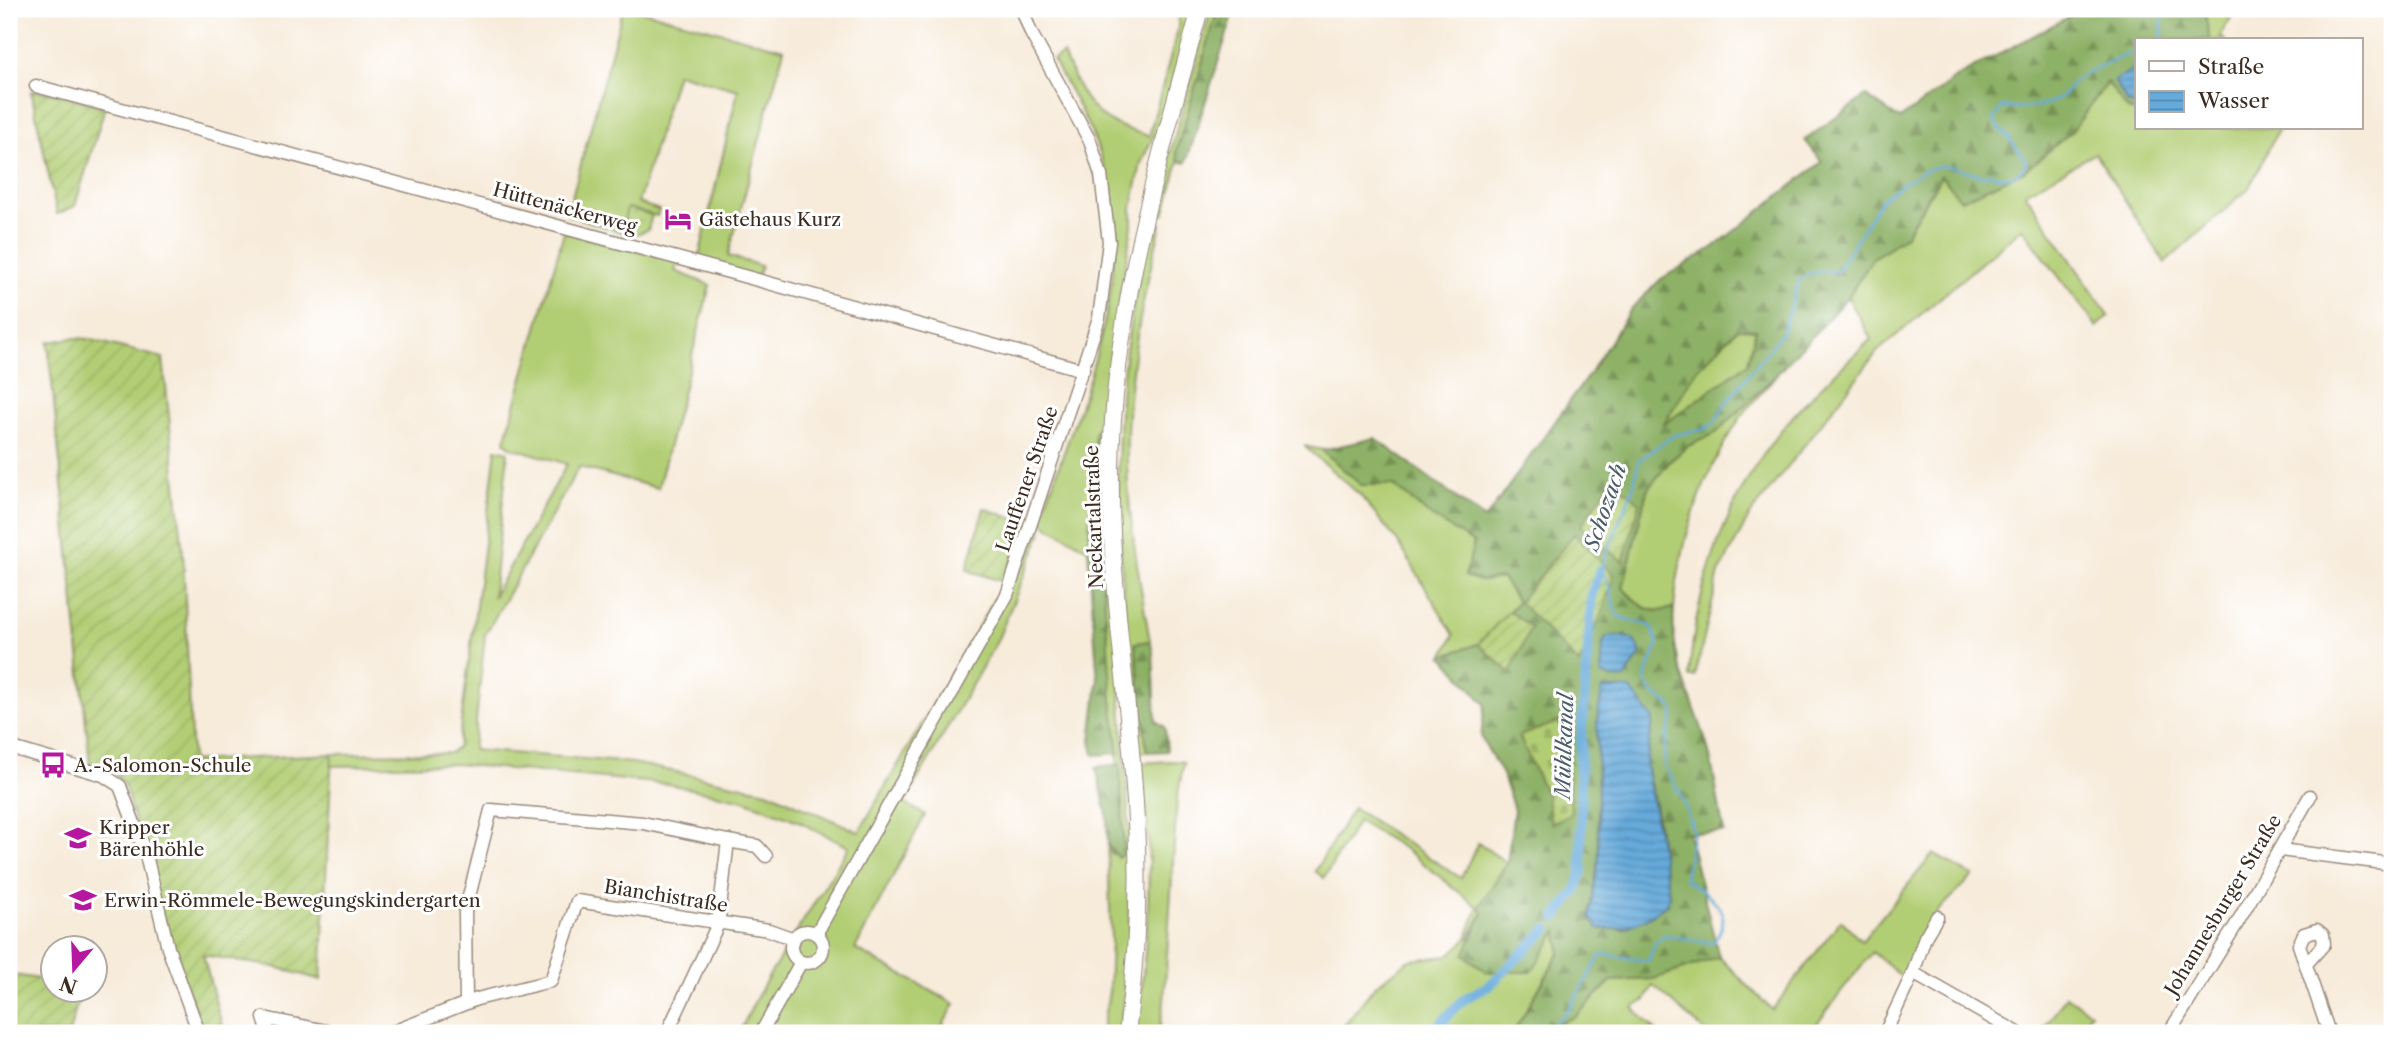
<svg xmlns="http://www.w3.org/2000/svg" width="2401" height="1042" font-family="'Libre Caslon Text',serif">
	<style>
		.grass { fill: #b2ce74; stroke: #767c49; stroke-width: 2 }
		.forest { fill: url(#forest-firs); stroke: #646e42; stroke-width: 2; fill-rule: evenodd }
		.cemetery { fill: url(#cemetery-stones); stroke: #767c49; stroke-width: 2 }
		.park { fill: url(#park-dots); stroke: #767c49; stroke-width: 2 }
		.garden { fill: url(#garden-furrows); stroke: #767c49; stroke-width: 2 }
		.water { fill: url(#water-rules); stroke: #506a7c; stroke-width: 2 }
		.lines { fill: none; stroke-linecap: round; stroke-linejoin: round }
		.stream { stroke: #66aadb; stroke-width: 2.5 }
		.canal { stroke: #66aadb; stroke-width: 10 }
		.minor-casing { stroke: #998a7c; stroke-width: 15 }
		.major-casing { stroke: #998a7c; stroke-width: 18 }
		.minor { stroke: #fff; stroke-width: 12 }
		.major { stroke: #fff; stroke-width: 16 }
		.labels { text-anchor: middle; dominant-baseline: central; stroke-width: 6; stroke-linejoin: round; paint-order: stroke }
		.street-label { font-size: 19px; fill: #3b2a1e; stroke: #fff }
		.poi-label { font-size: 19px; fill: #3b2a1e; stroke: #fff; text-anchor: start }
		.water-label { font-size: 21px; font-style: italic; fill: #4c5d6a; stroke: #fff }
	</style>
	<defs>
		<pattern id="forest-firs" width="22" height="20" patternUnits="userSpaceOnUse" patternTransform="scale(1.75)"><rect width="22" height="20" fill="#8db166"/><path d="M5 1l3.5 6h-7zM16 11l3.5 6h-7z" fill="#749053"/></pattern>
		<pattern id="cemetery-stones" width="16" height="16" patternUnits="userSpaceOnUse" patternTransform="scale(1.75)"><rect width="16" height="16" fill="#b2ce74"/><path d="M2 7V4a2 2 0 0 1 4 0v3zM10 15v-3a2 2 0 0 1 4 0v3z" fill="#9ab164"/></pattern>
		<pattern id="park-dots" width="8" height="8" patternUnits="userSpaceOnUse" patternTransform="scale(1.75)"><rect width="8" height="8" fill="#b2ce74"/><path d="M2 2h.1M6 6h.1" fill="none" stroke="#9ab164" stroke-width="1.8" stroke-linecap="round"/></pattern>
		<pattern id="garden-furrows" width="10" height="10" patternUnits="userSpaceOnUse" patternTransform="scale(1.75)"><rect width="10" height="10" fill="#b2ce74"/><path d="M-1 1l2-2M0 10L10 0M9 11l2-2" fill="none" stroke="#9ab164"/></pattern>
		<pattern id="water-rules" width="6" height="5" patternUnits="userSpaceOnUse" patternTransform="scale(1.75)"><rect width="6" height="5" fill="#66aadb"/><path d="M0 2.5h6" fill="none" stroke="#558bb1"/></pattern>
	</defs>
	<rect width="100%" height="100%" fill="#fff"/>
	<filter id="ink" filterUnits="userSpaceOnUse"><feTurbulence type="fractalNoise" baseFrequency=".0143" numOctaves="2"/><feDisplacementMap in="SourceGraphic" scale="14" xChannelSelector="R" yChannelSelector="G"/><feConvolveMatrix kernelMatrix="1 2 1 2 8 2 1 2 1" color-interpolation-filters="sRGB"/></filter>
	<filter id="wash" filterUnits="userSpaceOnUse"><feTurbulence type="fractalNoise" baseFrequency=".00686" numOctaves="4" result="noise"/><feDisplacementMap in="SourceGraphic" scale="28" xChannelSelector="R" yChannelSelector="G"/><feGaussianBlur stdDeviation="1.57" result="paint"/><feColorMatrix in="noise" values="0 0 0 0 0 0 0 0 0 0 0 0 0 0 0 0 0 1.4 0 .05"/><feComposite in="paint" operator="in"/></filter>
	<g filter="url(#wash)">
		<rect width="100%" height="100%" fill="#f7ebda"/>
		<g class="grass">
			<polygon points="623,9 635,9 784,49 728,256 761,266 757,277 698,261 738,90 677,73 638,203 659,210 657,216 628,208 621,232 567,215"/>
			<path d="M1179 9H1192L1163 116 1141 163 1132 207V226L1111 351 1105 452 1130 842 1129 943 1120 1033H1101L1109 992 1111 940 1108 846 1112 854H1124C1124 801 1117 751 1111 699 1105 638 1107 576 1092 517L1088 549 1046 525 1041 517C1076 413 1140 276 1104 166 1093 129 1071 93 1053 60L1063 54C1086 107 1093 120 1149 136L1178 29Z"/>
			<polygon points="1211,9 1218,9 1176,152 1179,161 1164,215 1153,213"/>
			<polygon points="2194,9 2236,9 2220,36 2225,40 2210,40 2205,15"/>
			<path d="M2108 82 2128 110 2137 112V128H2279L2249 188 2165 263 2095 153 2025 193 2109 316 2097 327 2022 228 1878 351 1750 515 1719 573 1695 677H1689C1696 581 1730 486 1795 414 1818 387 1846 364 1871 339L1848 297 1873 258 1905 236 1942 175 2072 131Z"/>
			<path d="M1150 220 1161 224C1144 293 1129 362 1127 434 1125 503 1138 573 1150 641L1135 643 1147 752H1138C1127 629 1111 507 1122 384 1127 329 1140 274 1150 220Z"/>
			<polygon points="564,232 678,261 675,271 710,285 658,488 579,467 485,635 473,750 633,763 767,791 859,832 1004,582 1025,523 1043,530 997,641 904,803 925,815 855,949 955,1004 938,1033 739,1033 761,989 849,847 798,821 744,800 667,784 455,764 331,766 332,754 450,753 458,747 496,449 508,452 493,597 567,464 510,447 505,441"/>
			<polygon points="1737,329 1756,329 1748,363 1662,426 1697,370"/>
			<path d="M1776 375C1764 391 1749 405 1738 421 1702 475 1679 544 1674 608 1649 616 1639 606 1623 588L1647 490 1670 461 1688 446 1716 433Z"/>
			<polygon points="1304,446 1322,450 1361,485 1393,485 1428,514 1474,543 1480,581 1502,578 1519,602 1478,644 1443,656 1454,635 1398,542 1360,495"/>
			<path d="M1170 761 1184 762 1177 799 1164 1002 1159 1033H1136C1148 945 1155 852 1141 763Z"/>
			<polygon points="1353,808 1461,878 1478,843 1507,863 1479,907 1483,913 1469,938 1558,930 1560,952 1513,1033 1338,1033 1375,986 1410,960 1448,956 1466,940 1478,907 1406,850 1358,821 1324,878 1315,871"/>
			<polygon points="1933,854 1973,876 1938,911 1903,978 1872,952 1810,1033 1707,1033 1653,985 1645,1000 1633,1008 1658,1033 1556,1033 1557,1023 1575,1017 1611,981 1653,979 1719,957 1772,1010 1841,920 1862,941"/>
			<polygon points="2066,996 2091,1013 2077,1033 2041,1033"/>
		</g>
		<g class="forest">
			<polygon points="1218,9 1235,9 1186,163 1179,161 1176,152"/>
			<path d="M2083 9H2194L2205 14 2210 40H2137V67L2126 75 2127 103 2137 106V112L2128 110 2107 82 2072 131 2025 171 1961 200 1941 175 1905 236 1873 258 1848 297 1776 375 1716 433 1688 446 1670 461 1647 490 1623 588C1639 606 1649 616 1674 608 1670 658 1688 687 1703 732 1714 763 1717 799 1724 832L1688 833 1719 957 1653 979 1611 981 1575 1017 1557 1023 1556 1033H1513L1560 953 1558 931 1531 972H1487L1464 955 1483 913 1479 907 1507 863 1514 810 1504 778 1481 737 1485 704 1443 656 1478 644 1510 672 1530 627 1509 611 1518 602 1502 578 1480 581 1465 576 1474 543 1428 514 1393 485H1361L1322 450 1375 438 1485 519 1590 373 1631 309 1661 279 1714 247 1822 162 1805 140 1866 96 1900 119 1960 75ZM1737 329 1756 330 1748 363 1663 425 1697 370ZM1653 719 1646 764 1656 809 1668 904 1624 929 1598 928 1590 917 1599 857 1597 723ZM1563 721 1570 814 1552 823 1547 796 1519 736Z"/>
			<polygon points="1099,427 1101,552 1112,700 1119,753 1094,755 1091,740 1098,681 1088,549 1095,431"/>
			<polygon points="1150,641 1153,652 1156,721 1165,727 1167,751 1147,752 1135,643"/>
			<polygon points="1120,764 1124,854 1118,857 1108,846 1107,814 1096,767"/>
		</g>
		<polygon class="cemetery" points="1564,720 1571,814 1551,823 1547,796 1519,736"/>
		<polygon class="park" points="627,208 652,215 648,230 633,235 621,232"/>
		<g class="garden">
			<polygon points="31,91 50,92 105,107 75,206 57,214"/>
			<polygon points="74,338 88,339 163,358 183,552 192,761 332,754 321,980 275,967 203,955 224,1033 205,1033 171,948 124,784 113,772 90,765 48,342"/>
			<polygon points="1612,479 1640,503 1623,562 1581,526"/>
			<polygon points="984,508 1025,523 1004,582 967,570"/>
			<polygon points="1574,534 1614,575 1601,616 1579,664 1519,602"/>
			<polygon points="1509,611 1531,627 1510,672 1478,644"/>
			<polygon points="9,974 52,981 52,990 81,990 69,1033 9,1033"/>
		</g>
		<g class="water">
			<polygon points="2137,67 2137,106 2128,103 2114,81"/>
			<polygon points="1619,636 1633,639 1641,653 1625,678 1614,679 1601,674 1603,643 1606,637"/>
			<path d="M1602 689H1631L1653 719 1646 764 1669 894 1668 903C1648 920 1625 933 1598 928L1590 917 1599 857 1597 723Z"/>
		</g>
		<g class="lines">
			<g class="stream">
				<polyline points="2162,40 2162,9"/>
				<path d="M1547 1033 1569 1008 1602 954 1648 961 1657 940 1665 935 1713 943C1738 911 1710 897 1685 879L1693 831 1683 799 1664 765 1666 739 1674 714 1671 706 1651 692 1645 678 1658 644 1651 626 1619 617C1607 597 1615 587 1600 570L1633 488 1639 460 1674 435 1705 429 1716 421 1723 407 1782 333 1800 278 1816 272 1837 271 1881 200C1892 190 1926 167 1940 166 1954 165 1969 172 1983 176L1989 173C2006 180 2017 179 2026 163 2018 144 2004 136 1993 119L2002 107C2022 108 2045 109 2062 96 2069 90 2073 80 2081 76 2100 66 2118 60 2137 49"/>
			</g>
			<g class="canal">
				<polyline points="1556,917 1576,891 1582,871 1580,757 1592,593 1600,570"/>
				<polyline points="1431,1033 1464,999 1490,985 1547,929"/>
			</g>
		</g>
	</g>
	<g filter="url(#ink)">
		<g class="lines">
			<g class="minor-casing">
				<g id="minor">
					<polyline points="36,86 736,274 1083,370"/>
					<polyline points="9,747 103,775 120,786 146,855 168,948 199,1033"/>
					<polyline points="728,841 757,846 766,856"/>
					<polyline points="2280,850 2392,864"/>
					<circle cx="807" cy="947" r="16"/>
					<polyline points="816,934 1007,595 1099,318 1109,242 1101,175 1090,141 1031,33 1022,9"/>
					<polyline points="2307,963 2324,944 2323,935 2317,930 2304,934 2299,945 2329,1033"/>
					<polyline points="1913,973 2018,1033"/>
					<polyline points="466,1003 465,912 491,810 643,823 728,841 718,924 667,1033"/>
					<polyline points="269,1033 264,1018 336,1033"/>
					<polyline points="390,1033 477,999 551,981 577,901 769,930 794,939"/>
					<polyline points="761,1033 801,962"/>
					<polyline points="1885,1033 1913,973 1925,937 1937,917"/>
					<polyline points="2169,1033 2236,925 2310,796"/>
				</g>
			</g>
			<g class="major-casing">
				<path id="major" d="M1127 1033C1136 963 1140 893 1136 822 1131 705 1109 587 1111 469 1113 310 1159 161 1200 9"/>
			</g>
			<use href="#minor" class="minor"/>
			<use href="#major" class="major"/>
		</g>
	</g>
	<defs>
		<g id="hotel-bare" transform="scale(2.1)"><path d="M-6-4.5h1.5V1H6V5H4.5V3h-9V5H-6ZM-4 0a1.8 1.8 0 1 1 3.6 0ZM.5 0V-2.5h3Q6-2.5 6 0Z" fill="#b5179e" stroke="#fff" stroke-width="2.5" paint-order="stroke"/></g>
		<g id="bus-bare" transform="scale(2.1)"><path d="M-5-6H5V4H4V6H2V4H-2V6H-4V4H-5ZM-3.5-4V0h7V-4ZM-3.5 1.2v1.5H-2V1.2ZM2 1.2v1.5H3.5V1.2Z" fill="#b5179e" stroke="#fff" stroke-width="2.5" paint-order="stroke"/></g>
		<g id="school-bare" transform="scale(2.1)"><path d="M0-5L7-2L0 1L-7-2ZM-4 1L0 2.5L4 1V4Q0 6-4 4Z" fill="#b5179e" stroke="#fff" stroke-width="2.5" paint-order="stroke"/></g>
	</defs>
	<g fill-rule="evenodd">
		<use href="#hotel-bare" x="678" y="219"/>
		<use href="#bus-bare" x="53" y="765"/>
		<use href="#school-bare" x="78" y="838"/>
		<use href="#school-bare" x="83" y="900"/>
	</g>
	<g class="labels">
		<g class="street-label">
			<text transform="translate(565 208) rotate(15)">Hüttenäckerweg</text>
			<text transform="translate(1027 479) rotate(-71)">Lauffener Straße</text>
			<text transform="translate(1094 517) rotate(-92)">Neckartalstraße</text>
			<text transform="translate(666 896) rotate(9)">Bianchistraße</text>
			<text transform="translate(2223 905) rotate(-59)">Johannesburger Straße</text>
		</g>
		<g class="poi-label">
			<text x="699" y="219">Gästehaus Kurz</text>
			<text x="74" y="765">A.-Salomon-Schule</text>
			<text x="99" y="827">Kripper<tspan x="99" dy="22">Bärenhöhle</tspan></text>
			<text x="104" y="900">Erwin-Römmele-Bewegungskindergarten</text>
		</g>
		<g class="water-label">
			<text transform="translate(1605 507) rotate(-71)">Schozach</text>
			<text transform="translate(1564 746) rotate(-88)">Mühlkanal</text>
		</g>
	</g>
	<rect width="2401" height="1042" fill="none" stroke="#fff" stroke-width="35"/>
	<rect x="2135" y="38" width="228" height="91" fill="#ffffff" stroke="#b1aaa5" stroke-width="2"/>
	<rect x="2149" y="61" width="35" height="10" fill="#ffffff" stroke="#b1aaa5" stroke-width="2"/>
	<text x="2198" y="74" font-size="21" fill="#3b2a1e">Straße</text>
	<rect x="2149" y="91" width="35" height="21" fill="url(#water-rules)" stroke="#b1aaa5" stroke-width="2"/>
	<text x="2198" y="108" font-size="21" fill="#3b2a1e">Wasser</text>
	<g transform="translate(74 969) rotate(199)"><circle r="33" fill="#ffffff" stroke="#b1aaa5" stroke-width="2"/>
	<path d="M0-5L12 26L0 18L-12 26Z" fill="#b5179e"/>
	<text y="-10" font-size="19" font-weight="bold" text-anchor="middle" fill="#3b2a1e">N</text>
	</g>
</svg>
